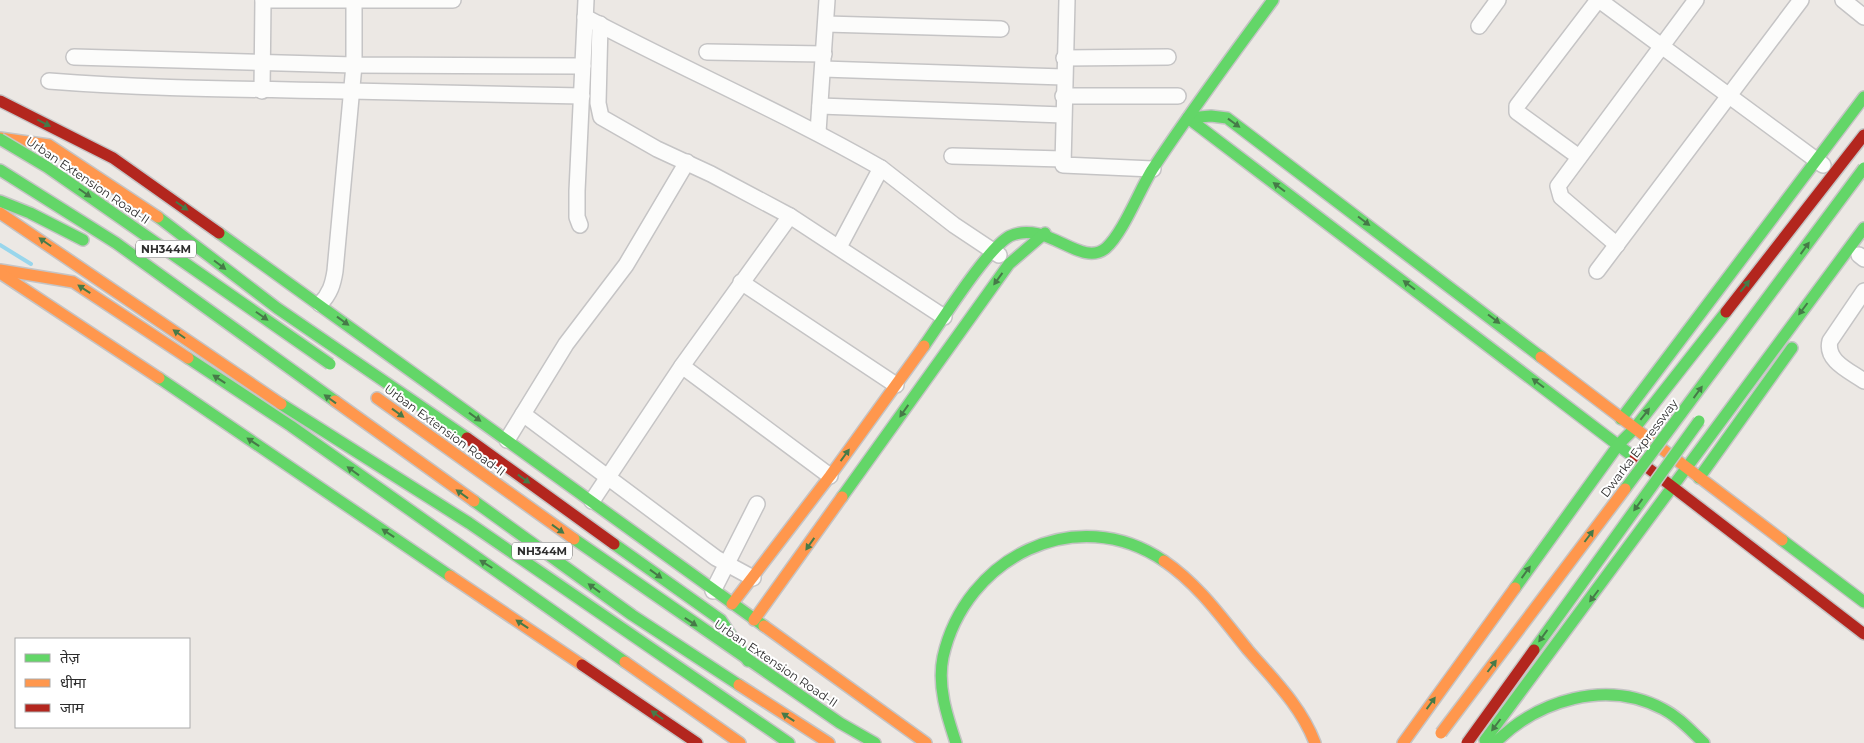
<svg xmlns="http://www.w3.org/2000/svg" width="1864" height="743" font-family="Montserrat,'Noto Sans Devanagari',sans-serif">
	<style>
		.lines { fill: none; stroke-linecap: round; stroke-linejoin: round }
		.stream { stroke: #99d6ec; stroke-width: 4 }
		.street-casing { stroke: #c5c4c5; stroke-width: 18 }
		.fast-casing { stroke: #c5c4c5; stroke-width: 14 }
		.slow-casing { stroke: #c5c4c5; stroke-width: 14 }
		.jam-casing { stroke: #c5c4c5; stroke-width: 14 }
		.street { stroke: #fcfcfb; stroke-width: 15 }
		.fast { stroke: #63d668; stroke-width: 11 }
		.slow { stroke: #ff974d; stroke-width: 11 }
		.jam { stroke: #b3261e; stroke-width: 11 }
		.fast-bridge-casing { stroke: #c6c5c4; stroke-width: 14; stroke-linecap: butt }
		.slow-bridge-casing { stroke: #c6c5c4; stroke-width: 14; stroke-linecap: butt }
		.jam-bridge-casing { stroke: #c6c5c4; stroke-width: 14; stroke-linecap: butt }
		.fast-bridge { stroke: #63d668; stroke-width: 11 }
		.slow-bridge { stroke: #ff974d; stroke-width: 11 }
		.jam-bridge { stroke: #b3261e; stroke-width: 11 }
		.oneway { fill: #467a48 }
		.labels { text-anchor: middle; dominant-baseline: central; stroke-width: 4; stroke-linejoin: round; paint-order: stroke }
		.shield { fill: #fff; stroke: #6d6d6d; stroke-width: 1 }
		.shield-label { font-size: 11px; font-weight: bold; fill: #2e2e2e }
		.street-label { font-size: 12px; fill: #2e2e2e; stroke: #fff }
	</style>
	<rect width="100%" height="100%" fill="#ece8e4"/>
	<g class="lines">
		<polyline class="stream" points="0,245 31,264"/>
		<g class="street-casing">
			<g id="street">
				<polyline points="263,0 453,0"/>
				<polyline points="1067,0 1063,165 1153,169"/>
				<polyline points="1599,0 1823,165"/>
				<polyline points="1843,0 1864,17"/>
				<path d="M585 17C683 69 785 113 881 168L839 247"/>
				<polyline points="600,24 598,103 601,117 657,149 711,174 790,216"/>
				<polyline points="826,24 1001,29"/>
				<polyline points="1479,26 1498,0"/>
				<polyline points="707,52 824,54"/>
				<polyline points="74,57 354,65 583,66"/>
				<polyline points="1064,58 1168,57"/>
				<polyline points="823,69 1064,77"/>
				<path d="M49 81C150 89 250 89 351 91 428 92 505 94 582 96"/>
				<polyline points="262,91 263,0"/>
				<polyline points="1063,96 1178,96"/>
				<polyline points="820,106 1063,115"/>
				<polyline points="818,132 827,0"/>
				<polyline points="952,156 1063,159"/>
				<polyline points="1579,157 1517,112 1517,106 1598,0"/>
				<polyline points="881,168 954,225 999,255"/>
				<polyline points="580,225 577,217 577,191 586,0"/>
				<polyline points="1617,245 1561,197 1558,186 1696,0"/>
				<polyline points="1859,255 1864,259"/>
				<polyline points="1597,271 1801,0"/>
				<polyline points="741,282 896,385"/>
				<path d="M1864 291 1830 341C1825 361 1850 371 1864 381"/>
				<path d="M320 304C330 294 333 284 335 271L354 65V0"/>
				<polyline points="682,366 830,476"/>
				<polyline points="523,414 716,558 753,578"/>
				<polyline points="507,440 566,344 626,265 687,162"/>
				<polyline points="592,501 682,366 790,216 944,317"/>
				<polyline points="713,591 757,504"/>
			</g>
		</g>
		<g class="fast-casing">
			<g id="fast">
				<polyline points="1188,118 1635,458"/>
				<polyline points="1188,118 1211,116 1227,118 1541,357"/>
				<polyline points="0,170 116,243 335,401"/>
				<polyline points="0,201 30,213 83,240"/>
				<polyline points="158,217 277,308 467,438"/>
				<polyline points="219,233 764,626"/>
				<path d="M924 346C941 322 988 247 1010 236 1047 219 1081 269 1106 248 1123 233 1139 191 1152 170 1190 112 1232 56 1273 0"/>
				<polyline points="188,358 291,426 625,662"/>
				<polyline points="159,378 450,576"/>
				<polyline points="281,404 469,523 789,743"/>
				<polyline points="1621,419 1864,97"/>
				<polyline points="1699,478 1792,348"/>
				<polyline points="842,497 1009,264 1045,233"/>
				<polyline points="474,501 632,615 739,685"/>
				<polyline points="574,539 840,723 875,743"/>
				<polyline points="1782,540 1864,602"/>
				<polyline points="614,544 721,620 748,661"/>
				<polyline points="1515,588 1619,444 1634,429 1726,312"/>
				<polyline points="1485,740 1864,228"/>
				<path d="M956 743C947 716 937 686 943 657 965 558 1076 501 1164 561"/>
				<path d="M1495 743C1538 700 1606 679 1663 709 1679 717 1691 731 1704 743"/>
			</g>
		</g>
		<g class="slow-casing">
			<g id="slow">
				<polyline points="0,138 49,145 158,217"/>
				<polyline points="0,213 281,404"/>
				<polyline points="0,270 73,282 188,358"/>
				<polyline points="0,273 159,378"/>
				<polyline points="1541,357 1782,540"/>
				<polyline points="377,398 574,539"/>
				<polyline points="335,401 474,501"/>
				<path d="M1164 561C1198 584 1222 618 1248 650 1273 679 1301 706 1315 743"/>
				<polyline points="450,576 582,665"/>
				<polyline points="732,604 830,476 924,346"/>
				<polyline points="754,620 842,497"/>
				<polyline points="764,626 926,743"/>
				<polyline points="625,662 740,743"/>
				<polyline points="739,685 829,743"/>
				<polyline points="1403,743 1515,588"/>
			</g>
		</g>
		<g class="jam-casing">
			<g id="jam">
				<polyline points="0,101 113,158 219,233"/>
				<polyline points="1726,312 1864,135"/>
				<polyline points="467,438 614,544"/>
				<polyline points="1635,458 1864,634"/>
				<polyline points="582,665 697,743"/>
			</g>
		</g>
		<use href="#street" class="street"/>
		<use href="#fast" class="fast"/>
		<use href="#slow" class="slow"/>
		<use href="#jam" class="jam"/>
		<g class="fast-bridge-casing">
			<g id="fast-bridge">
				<polyline points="0,139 47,167 330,364"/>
				<polyline points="1625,489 1864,168"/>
				<polyline points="1534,650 1699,421"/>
			</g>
		</g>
		<g class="slow-bridge-casing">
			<polyline id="slow-bridge" points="1441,733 1625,489"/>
		</g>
		<g class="jam-bridge-casing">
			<polyline id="jam-bridge" points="1467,743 1534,650"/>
		</g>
		<use href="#fast-bridge" class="fast-bridge"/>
		<use href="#slow-bridge" class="slow-bridge"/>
		<use href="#jam-bridge" class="jam-bridge"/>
	</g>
	<defs><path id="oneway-solid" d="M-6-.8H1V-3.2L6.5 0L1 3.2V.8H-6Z" transform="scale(1.25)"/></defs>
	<g class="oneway">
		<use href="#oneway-solid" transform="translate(44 123) rotate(27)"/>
		<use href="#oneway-solid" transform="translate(1234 123) rotate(36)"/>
		<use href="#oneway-solid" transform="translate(1279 187) rotate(-143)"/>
		<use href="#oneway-solid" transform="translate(85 193) rotate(35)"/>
		<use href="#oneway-solid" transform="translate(182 206) rotate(35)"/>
		<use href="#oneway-solid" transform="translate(1364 221) rotate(37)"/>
		<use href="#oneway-solid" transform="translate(45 242) rotate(-145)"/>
		<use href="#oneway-solid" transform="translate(1805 248) rotate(-54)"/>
		<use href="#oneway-solid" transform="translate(220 265) rotate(37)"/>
		<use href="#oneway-solid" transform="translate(998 279) rotate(126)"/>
		<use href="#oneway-solid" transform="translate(1409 285) rotate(-143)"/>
		<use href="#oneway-solid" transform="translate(1745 286) rotate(-52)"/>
		<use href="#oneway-solid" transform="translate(84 289) rotate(-147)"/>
		<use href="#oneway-solid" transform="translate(1803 309) rotate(127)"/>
		<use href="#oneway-solid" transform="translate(262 316) rotate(35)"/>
		<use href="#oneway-solid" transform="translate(1494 319) rotate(37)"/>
		<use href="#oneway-solid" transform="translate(343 321) rotate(36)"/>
		<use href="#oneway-solid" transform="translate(179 334) rotate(-145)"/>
		<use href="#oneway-solid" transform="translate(219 379) rotate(-147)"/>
		<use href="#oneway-solid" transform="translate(1538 383) rotate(-143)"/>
		<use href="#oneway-solid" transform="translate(1698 392) rotate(-54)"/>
		<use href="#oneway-solid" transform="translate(330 399) rotate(-144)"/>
		<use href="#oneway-solid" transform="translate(904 411) rotate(125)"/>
		<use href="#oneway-solid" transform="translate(398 413) rotate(36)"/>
		<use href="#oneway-solid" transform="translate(1645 414) rotate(-52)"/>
		<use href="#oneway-solid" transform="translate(475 417) rotate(36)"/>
		<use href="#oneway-solid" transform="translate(253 442) rotate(-146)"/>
		<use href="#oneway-solid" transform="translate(845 455) rotate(-54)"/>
		<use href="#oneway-solid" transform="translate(353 471) rotate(-144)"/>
		<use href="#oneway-solid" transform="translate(524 479) rotate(36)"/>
		<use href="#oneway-solid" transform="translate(462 494) rotate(-144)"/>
		<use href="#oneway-solid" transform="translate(1638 505) rotate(126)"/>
		<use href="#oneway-solid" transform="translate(558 529) rotate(36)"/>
		<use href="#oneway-solid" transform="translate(388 533) rotate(-146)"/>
		<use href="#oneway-solid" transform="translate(1589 536) rotate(-53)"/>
		<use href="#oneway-solid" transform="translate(810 544) rotate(125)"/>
		<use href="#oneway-solid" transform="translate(486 564) rotate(-148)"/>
		<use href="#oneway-solid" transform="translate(1526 572) rotate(-54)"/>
		<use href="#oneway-solid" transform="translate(656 574) rotate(36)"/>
		<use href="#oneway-solid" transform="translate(594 588) rotate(-144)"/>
		<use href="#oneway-solid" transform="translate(1594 596) rotate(127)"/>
		<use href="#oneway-solid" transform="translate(691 622) rotate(34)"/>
		<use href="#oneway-solid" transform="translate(522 624) rotate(-146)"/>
		<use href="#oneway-solid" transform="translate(1543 636) rotate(126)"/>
		<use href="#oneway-solid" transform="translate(1492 666) rotate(-53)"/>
		<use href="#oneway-solid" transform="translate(1431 703) rotate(-54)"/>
		<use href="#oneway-solid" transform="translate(657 715) rotate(-145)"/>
		<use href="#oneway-solid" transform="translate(788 717) rotate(-147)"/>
		<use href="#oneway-solid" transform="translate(1496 725) rotate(127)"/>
	</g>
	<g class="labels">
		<g class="shield">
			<rect x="136" y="240.5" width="60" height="17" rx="4"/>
			<rect x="512" y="542.5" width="60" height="17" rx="4"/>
		</g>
		<g class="shield-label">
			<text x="166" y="249">NH344M</text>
			<text x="542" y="551">NH344M</text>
		</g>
		<g class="street-label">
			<text transform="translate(88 180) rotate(34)">Urban Extension Road-II</text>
			<text transform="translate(445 430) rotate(36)">Urban Extension Road-II</text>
			<text transform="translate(1639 448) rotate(-53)">Dwarka Expressway</text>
			<text transform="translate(776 663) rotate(34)">Urban Extension Road-II</text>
		</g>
	</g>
	<rect x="15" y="638" width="175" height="90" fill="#ffffff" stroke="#ababab"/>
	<rect x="25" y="654" width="25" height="8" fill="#63d668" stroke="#ababab"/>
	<text x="60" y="663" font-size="15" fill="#2e2e2e">तेज़</text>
	<rect x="25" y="679" width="25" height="8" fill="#ff974d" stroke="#ababab"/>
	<text x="60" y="688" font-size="15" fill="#2e2e2e">धीमा</text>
	<rect x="25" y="704" width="25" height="8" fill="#b3261e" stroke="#ababab"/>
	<text x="60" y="713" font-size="15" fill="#2e2e2e">जाम</text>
</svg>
